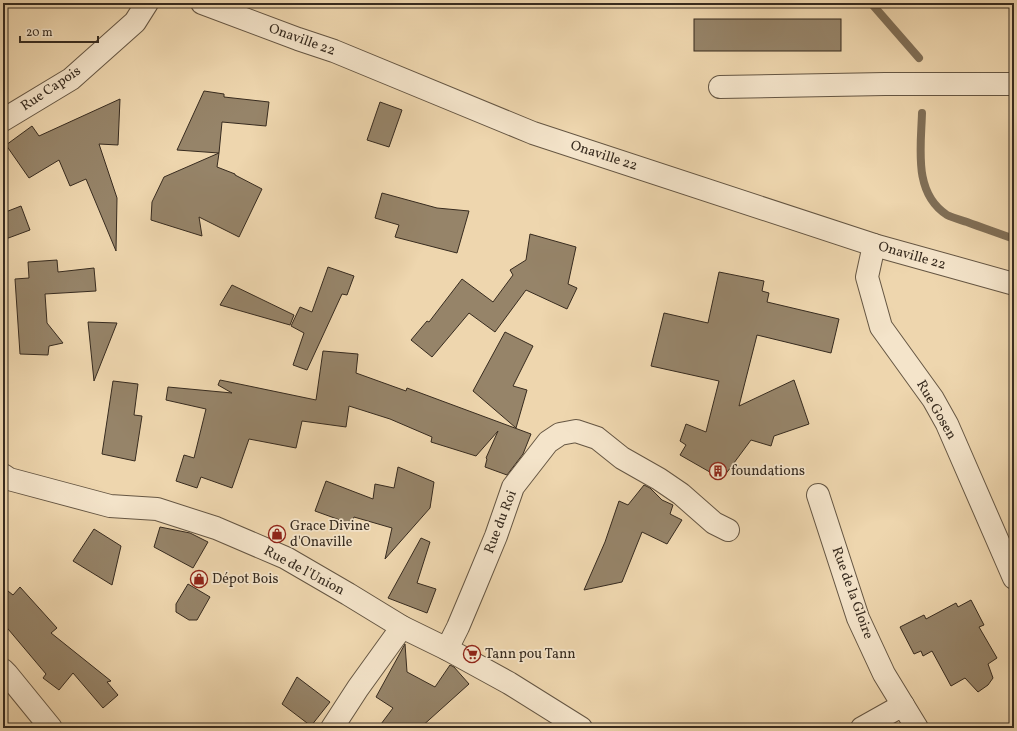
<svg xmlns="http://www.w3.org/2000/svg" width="1017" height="731" font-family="Vollkorn,serif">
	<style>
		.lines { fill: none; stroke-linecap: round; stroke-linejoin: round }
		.stream { stroke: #806f57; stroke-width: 8 }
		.building { fill: #968469; stroke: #372b1f }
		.minor-casing { stroke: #655643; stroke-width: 24 }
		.minor { stroke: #f4e4ca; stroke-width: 22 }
		.labels { text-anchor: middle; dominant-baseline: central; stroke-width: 3.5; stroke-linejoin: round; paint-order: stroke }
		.street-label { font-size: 14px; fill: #372b1f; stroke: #f4e4ca }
		.poi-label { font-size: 14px; fill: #372b1f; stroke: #f4e4ca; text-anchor: start }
	</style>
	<rect width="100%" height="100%" fill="#eed6ae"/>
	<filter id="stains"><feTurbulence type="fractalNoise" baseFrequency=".005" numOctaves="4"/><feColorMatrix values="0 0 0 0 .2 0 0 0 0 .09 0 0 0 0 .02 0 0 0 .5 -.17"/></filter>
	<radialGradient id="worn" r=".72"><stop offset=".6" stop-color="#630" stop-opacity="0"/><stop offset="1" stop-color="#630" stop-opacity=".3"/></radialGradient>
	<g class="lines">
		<g class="stream">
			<polyline points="871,3 919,58"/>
			<path d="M922 113C921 148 913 193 947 215 953 218 961 220 967 222 983 228 998 233 1014 239"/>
		</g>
	</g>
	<g class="building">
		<rect x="694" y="19" width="147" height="32"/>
		<polygon points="204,91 224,94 224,97 269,102 266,126 222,122 219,153 177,150"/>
		<polygon points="120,99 118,145 99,144 117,198 116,251 86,179 70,186 59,160 29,178 6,145 32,126 39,136"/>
		<polygon points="380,102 402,110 389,147 367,140"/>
		<polygon points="219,153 217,167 235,174 235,175 262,189 239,237 199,217 202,236 151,220 152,202 164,177"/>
		<polygon points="382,193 437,208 469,211 457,253 395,237 399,225 375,218"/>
		<polygon points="21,206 30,230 3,240 3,213"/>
		<polygon points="530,234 576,247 568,284 577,288 567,309 526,290 495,332 469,313 432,357 411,340 427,321 429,322 462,279 493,302 513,275 510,270 526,260"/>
		<polygon points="57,260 58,272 94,268 96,291 45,294 47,323 63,343 49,346 48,355 20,354 15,279 29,278 28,262"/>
		<polygon points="328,267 354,276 347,295 342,294 307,370 293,365 304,333 291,326 300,307 312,312"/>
		<polygon points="719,272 764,281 762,291 769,293 767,302 839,319 831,353 757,335 739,406 794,380 809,424 774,436 771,446 751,440 722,479 680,455 686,445 680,441 686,424 706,432 719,381 651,366 664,313 708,323"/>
		<polygon points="232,285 294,315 290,325 220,305"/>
		<polygon points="88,322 117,323 94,381"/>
		<polygon points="505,332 533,346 513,386 527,390 516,428 473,391"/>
		<polygon points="323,351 358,354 356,373 406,391 407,388 531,434 523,454 507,475 485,467 487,459 486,458 498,431 476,456 431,442 432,437 390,419 349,406 346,427 302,421 296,448 249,439 232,488 201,477 197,488 176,481 184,455 194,458 206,409 166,400 168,387 232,393 218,385 220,380 316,400"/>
		<polygon points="113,381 138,384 134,415 142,416 135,461 102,454"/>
		<polygon points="398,467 434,482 430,508 385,559 392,528 354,517 351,524 315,511 326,481 373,499 375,484 394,488"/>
		<polygon points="644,485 650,488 662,500 673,505 670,514 682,520 667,544 642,532 622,582 584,590 605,542 619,501 628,505"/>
		<polygon points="160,527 190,533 208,542 193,568 154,547"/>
		<polygon points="94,529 121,546 112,585 73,561"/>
		<polygon points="421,538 430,542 417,583 436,589 427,613 388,598"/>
		<polygon points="188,584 210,597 197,620 189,620 176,612 176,604"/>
		<polygon points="3,587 13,595 20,587 57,628 51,633 111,681 107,682 118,695 103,708 73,673 59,690 43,678 46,674 3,623"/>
		<polygon points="971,600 984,625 979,627 997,658 988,664 993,678 988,685 978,692 965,678 951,686 932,651 923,656 921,651 914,654 900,627 924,615 926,619 956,603 958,607"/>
		<polygon points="405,644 407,672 435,687 450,665 454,667 469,684 420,728 378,728 393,708 376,697"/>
		<polygon points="297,677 330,702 311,726 282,704"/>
	</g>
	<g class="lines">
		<g class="minor-casing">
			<g id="minor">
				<polyline points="202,3 298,39 334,51 533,133 874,245 1014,284"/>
				<polyline points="720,87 885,84 1014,84"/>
				<polyline points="3,120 71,79 135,22 147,3"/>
				<polyline points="874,245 867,277 881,327 933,399 947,424 1014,578"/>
				<polyline points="3,475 9,479 110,506 157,509 216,528 286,558 348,594 402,627 447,649 509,683 581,728"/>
				<polyline points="818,495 858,618 884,674 917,728"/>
				<polyline points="447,649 458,627 474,589 496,536 513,487 548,442 560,434 576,431 597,438 622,458 659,479 681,494 714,523 728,530"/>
				<polyline points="3,670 7,674 51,728"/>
				<polyline points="332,728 358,688 402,627"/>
				<polyline points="862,728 903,705"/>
			</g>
		</g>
		<use href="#minor" class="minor"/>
	</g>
	<defs>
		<g id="building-ring" transform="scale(0.9)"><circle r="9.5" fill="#f4e4ca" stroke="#8f2418" stroke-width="1.5"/><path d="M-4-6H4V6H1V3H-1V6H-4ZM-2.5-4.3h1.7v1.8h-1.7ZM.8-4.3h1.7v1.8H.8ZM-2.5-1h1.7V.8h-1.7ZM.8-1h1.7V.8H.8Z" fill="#8f2418"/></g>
		<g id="shop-ring" transform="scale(0.9)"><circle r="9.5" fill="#f4e4ca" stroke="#8f2418" stroke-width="1.5"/><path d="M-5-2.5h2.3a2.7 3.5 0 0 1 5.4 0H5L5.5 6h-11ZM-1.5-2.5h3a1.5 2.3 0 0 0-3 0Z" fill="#8f2418"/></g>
		<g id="supermarket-ring" transform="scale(0.9)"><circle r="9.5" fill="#f4e4ca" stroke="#8f2418" stroke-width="1.5"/><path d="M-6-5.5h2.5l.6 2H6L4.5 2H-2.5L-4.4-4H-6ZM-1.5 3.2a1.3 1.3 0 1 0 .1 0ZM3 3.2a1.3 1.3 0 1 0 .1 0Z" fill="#8f2418"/></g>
	</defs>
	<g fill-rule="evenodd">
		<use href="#building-ring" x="718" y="471"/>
		<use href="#shop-ring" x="277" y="534"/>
		<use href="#shop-ring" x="199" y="579"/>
		<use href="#supermarket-ring" x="472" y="654"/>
	</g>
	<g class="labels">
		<g class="street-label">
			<text transform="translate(302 40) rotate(20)">Onaville 22</text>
			<text transform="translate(51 89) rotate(-34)">Rue Capois</text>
			<text transform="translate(604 156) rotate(18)">Onaville 22</text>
			<text transform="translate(912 256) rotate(16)">Onaville 22</text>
			<text transform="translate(936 410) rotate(60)">Rue Gosen</text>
			<text transform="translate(501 522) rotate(-69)">Rue du Roi</text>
			<text transform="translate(304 571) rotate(28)">Rue de l'Union</text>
			<text transform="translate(852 593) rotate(70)">Rue de la Gloire</text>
		</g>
		<g class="poi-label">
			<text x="731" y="471">foundations</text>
			<text x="290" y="526">Grace Divine<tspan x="290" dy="16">d'Onaville</tspan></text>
			<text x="212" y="579">Dépot Bois</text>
			<text x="485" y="654">Tann pou Tann</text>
		</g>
	</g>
	<rect width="1017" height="731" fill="none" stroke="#eed6ae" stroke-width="16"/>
	<rect x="4" y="4" width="1009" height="723" fill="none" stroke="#372b1f" stroke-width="2"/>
	<rect x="8" y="8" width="1001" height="715" fill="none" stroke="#372b1f"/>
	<path d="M20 36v6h78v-6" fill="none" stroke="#372b1f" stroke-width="2"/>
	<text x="26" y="36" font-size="12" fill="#372b1f" stroke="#f4e4ca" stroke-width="3" paint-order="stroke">20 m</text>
	<rect width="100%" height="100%" filter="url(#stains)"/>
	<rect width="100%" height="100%" fill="url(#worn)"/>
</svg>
